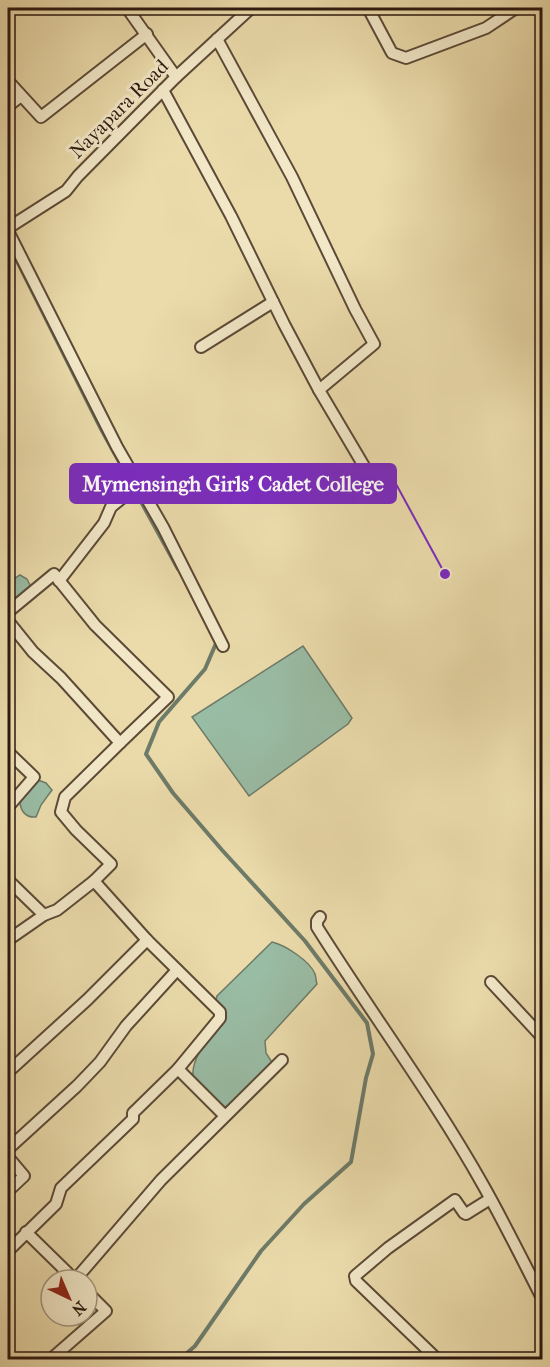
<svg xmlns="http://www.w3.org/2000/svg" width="550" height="1367" font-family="'IM FELL French Canon',serif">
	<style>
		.water { fill: #99bca4; stroke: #6d7b69; stroke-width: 1.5 }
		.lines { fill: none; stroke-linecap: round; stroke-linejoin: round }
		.stream { stroke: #6d7b69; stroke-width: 4 }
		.street-casing { stroke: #5c4a37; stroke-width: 14 }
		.street { stroke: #f2e8c8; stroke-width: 10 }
		.labels { text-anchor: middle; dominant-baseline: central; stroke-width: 6; stroke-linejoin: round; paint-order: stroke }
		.street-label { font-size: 20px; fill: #2c1910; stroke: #f2e8c8 }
		.leader { fill: none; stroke: #7b2cbf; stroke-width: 2 }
		.callout-dot { fill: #7b2cbf; stroke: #f2e8c8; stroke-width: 2 }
		.callout { fill: #7b2cbf; stroke: #7b2cbf; stroke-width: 2 }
		.callout-label { font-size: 21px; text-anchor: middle; font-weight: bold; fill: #fff }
	</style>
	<rect width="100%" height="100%" fill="#ebdbab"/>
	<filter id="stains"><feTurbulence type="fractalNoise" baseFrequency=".00333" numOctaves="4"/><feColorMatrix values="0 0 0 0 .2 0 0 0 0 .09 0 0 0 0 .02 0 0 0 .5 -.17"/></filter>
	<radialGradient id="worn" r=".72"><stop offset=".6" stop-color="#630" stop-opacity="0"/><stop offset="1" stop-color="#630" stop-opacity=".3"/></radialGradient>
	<g class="water">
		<polygon points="20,575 27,579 31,587 8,609 8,583"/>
		<polygon points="303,646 352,718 348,724 249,796 192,717"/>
		<path d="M38 780 46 783 52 790 41 805 36 817C26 818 20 811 20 801Z"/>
		<path d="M272 942C285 945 310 961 315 974 316 977 316 981 317 984L265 1041 266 1053 273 1064 231 1105 224 1107 194 1080C187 1061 214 1030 225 1014L223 1007 216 1000 217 996Z"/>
	</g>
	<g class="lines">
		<g class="stream">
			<polyline points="8,243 101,429 178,569"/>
			<polyline points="179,1360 195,1346 261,1251 304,1204 351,1162 366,1078 373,1054 367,1023 305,941 222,850 173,793 146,754 159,722 205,669 217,641"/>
		</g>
		<g class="street-casing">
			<g id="street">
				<polyline points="127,8 176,77"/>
				<polyline points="368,8 392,53 406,58 486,28 516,8"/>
				<polyline points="217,39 292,177 355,309 374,344 319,390 374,483"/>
				<polyline points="8,81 41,117 147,34"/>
				<polyline points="163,90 231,216 284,324 319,390"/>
				<polyline points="8,106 21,96"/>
				<polyline points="8,228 66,191 78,176 176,77 251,8"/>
				<polyline points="8,231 117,447 163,527 223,646"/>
				<polyline points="201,347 273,302"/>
				<polyline points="59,581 104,523 111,507 138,485"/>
				<polyline points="8,612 54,574 95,625 168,697 120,743"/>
				<polyline points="8,621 33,652 61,678 120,743 65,797 61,812 76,830 111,864 94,881 57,910 44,915 8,940"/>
				<polyline points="8,752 34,777 8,807"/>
				<polyline points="8,880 44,915"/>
				<path d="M320 917 317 921V927C371 1013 433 1096 483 1185 504 1222 523 1261 542 1298"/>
				<polyline points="491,982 542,1037"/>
				<polyline points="178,1069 225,1116"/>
				<polyline points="8,1072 87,1000 147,940"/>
				<polyline points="8,1149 77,1086 100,1062 126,1026 177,970"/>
				<polyline points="8,1157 24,1176 8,1191"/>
				<polyline points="26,1232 75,1280"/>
				<polyline points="8,1251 56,1204 61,1188 133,1119 133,1113 178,1069 220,1018 220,1012 147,940 94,881"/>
				<polyline points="75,1280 161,1180 282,1060"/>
				<polyline points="50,1360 106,1311 87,1292"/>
				<polyline points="438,1360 356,1281 355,1276 388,1248 455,1200 464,1213 466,1214 490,1199"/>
			</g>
		</g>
		<use href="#street" class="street"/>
	</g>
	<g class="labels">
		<g class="street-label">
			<text transform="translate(119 109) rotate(-45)">Nayapara Road</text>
		</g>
	</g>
	<path class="leader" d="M445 574L396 484"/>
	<circle class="callout-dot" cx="445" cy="574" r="6"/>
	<rect class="callout" x="70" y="464" width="326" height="39" rx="6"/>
	<g class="callout-label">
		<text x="233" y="491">Mymensingh Girls' Cadet College</text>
	</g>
	<rect width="550" height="1367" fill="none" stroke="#ebdbab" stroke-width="30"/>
	<rect x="9" y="9" width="532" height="1349" fill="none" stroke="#2c1910" stroke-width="3"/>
	<rect x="15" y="15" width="520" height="1337" fill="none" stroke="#2c1910" stroke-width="1.5"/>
	<g transform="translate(69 1298) rotate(136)"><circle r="28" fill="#f2e8c8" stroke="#a3957e" stroke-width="1.5"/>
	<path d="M0-4.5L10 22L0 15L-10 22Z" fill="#8f2418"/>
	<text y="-9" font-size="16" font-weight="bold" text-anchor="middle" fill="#2c1910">N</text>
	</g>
	<rect width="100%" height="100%" filter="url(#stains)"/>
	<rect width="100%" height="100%" fill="url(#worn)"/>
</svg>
